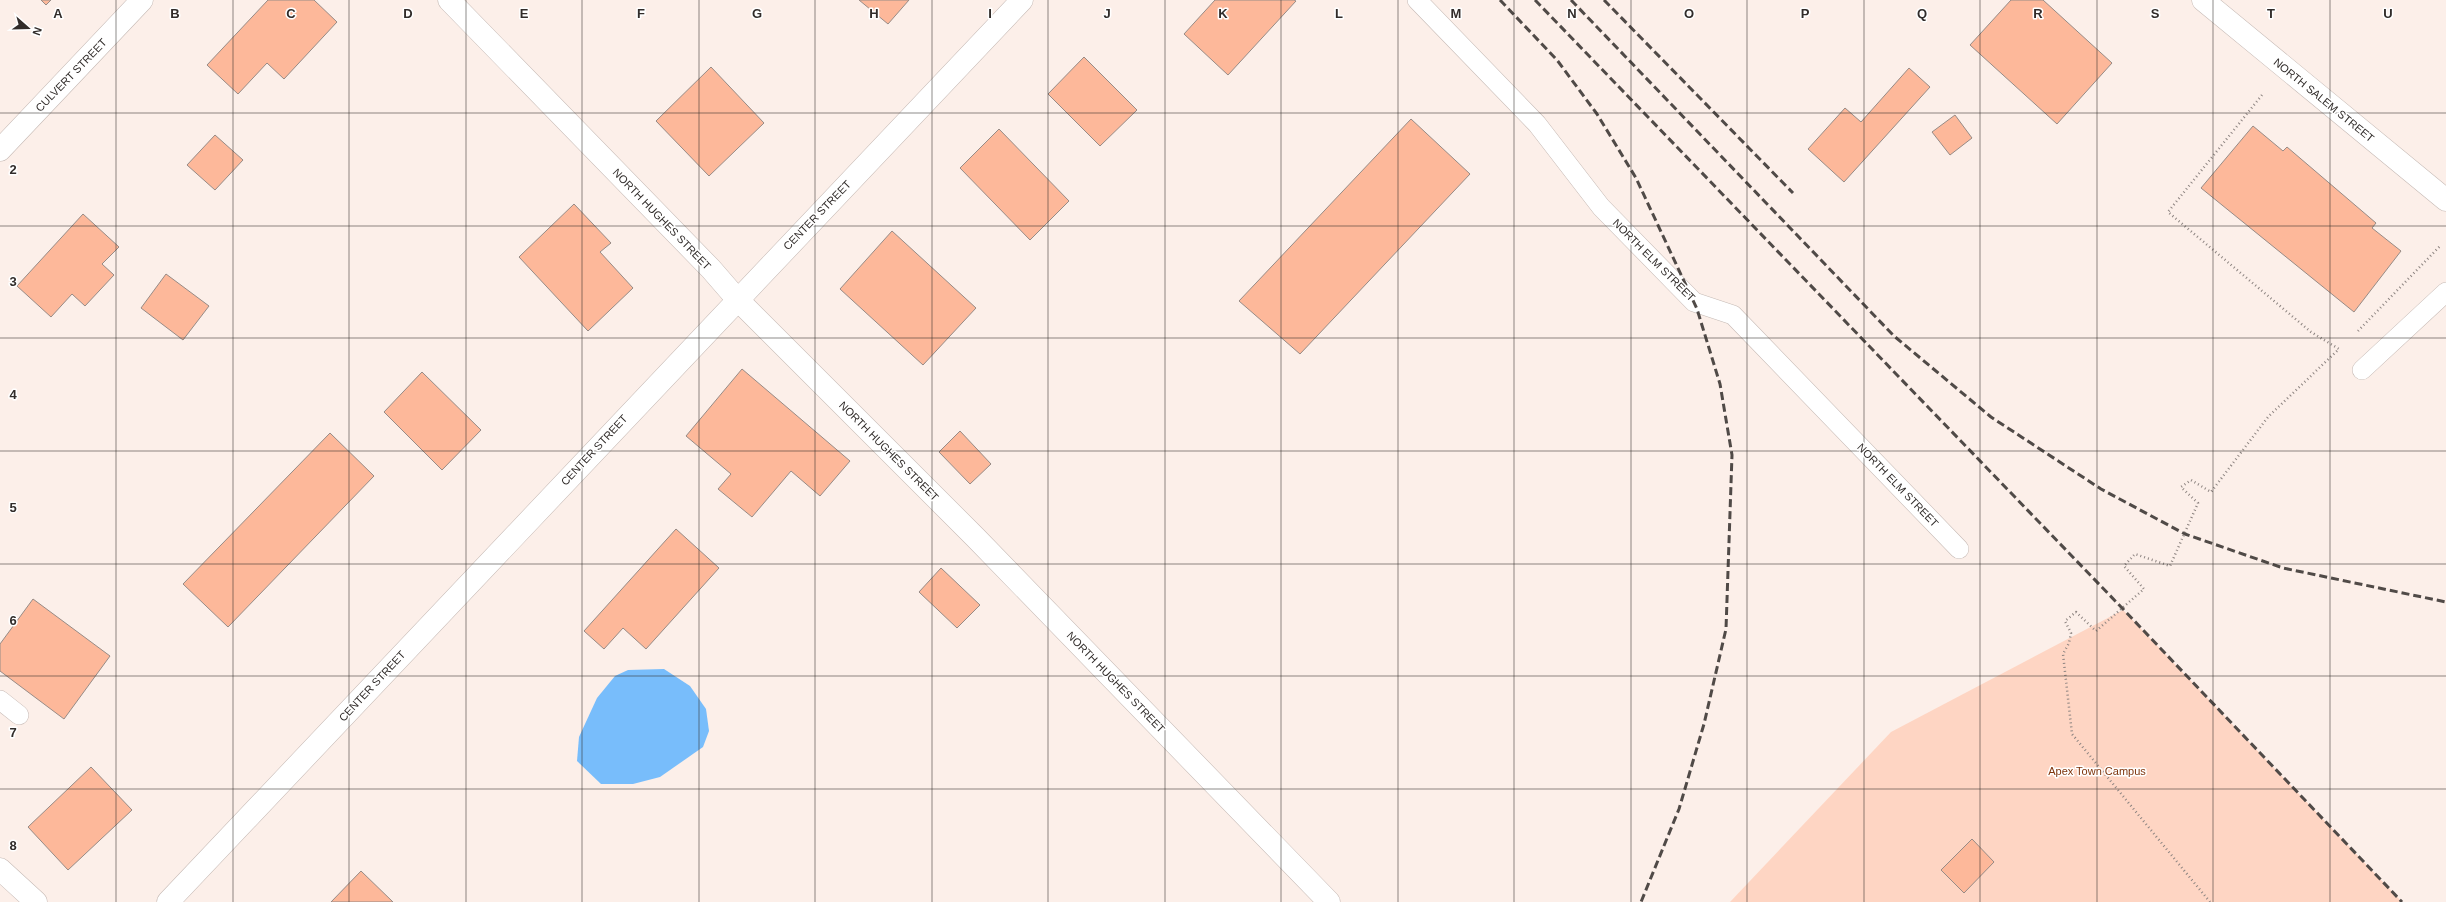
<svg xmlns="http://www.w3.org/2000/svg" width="2446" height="902" font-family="Arial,sans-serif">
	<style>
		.green { fill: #fed5c3 }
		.water { fill: #78bdfb }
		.building { fill: #fdb89a; stroke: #978b86 }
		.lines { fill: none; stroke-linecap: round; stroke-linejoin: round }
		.service-casing { stroke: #c5b9b4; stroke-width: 20 }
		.minor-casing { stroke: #c5b9b4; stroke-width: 23 }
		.secondary-casing { stroke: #c5b9b4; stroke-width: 23 }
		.primary-casing { stroke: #c5b9b4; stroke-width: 23 }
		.path { stroke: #8d8481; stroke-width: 2.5; stroke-dasharray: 1 3; stroke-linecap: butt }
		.service { stroke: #fff; stroke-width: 19 }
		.minor { stroke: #fff; stroke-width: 22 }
		.secondary { stroke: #fff; stroke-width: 22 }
		.primary { stroke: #fff; stroke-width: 22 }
		.rail { stroke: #504a47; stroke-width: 3; stroke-dasharray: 8 4; stroke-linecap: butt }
		.grid { fill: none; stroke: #312c2a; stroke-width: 1; stroke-opacity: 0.55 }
		.labels { text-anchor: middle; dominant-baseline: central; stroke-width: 3; stroke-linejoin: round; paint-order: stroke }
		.street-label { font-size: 11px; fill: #312c2a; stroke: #fff }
		.park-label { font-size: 11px; fill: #7e340b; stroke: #fff }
		.grid-label { font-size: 13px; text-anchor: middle; font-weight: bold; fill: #312c2a; stroke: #fff; stroke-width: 3; stroke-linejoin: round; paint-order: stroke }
	</style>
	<rect width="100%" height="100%" fill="#fcefe9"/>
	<polygon class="green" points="2123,610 2402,902 1730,902 1891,732"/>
	<polygon class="water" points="664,669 690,686 706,709 709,731 703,747 660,777 633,784 601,784 577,761 579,737 597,698 615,676 628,670"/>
	<g class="building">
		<polygon points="41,0 51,0 46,5"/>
		<polygon points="268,0 314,0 337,22 284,79 267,63 238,94 207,65"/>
		<polygon points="859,0 909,0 888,24"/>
		<polygon points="1215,0 1294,0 1296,1 1228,75 1184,34"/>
		<polygon points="2011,0 2043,0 2112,63 2057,124 1970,45"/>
		<polygon points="1084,57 1137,110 1100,146 1048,94"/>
		<polygon points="711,67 764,123 709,176 656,121"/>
		<polygon points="1909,68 1930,87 1844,182 1808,149 1845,108 1861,122"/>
		<polygon points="1955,115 1972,138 1950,155 1932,132"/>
		<polygon points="1411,119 1470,174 1300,354 1239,301"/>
		<polygon points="2253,126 2283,151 2287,147 2376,223 2372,228 2401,251 2354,312 2201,188"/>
		<polygon points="999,129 1069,201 1030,240 960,168"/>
		<polygon points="215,135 243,160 215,190 187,165"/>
		<polygon points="574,204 611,243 600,252 633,288 588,331 519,257"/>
		<polygon points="83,214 119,247 102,264 114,275 85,306 72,294 51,317 17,286"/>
		<polygon points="892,231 976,308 923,365 840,289"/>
		<polygon points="166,274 209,306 183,340 141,308"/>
		<polygon points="742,369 850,461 820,496 791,471 752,517 718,489 731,474 686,436"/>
		<polygon points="422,372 481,430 442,470 384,412"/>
		<polygon points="960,431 991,464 970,484 939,452"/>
		<polygon points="330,433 374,476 228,627 183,584"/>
		<polygon points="676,529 719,568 646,649 623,628 604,649 584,631"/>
		<polygon points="941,568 980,605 957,628 919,592"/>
		<polygon points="33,599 110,656 64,719 0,671 0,644"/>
		<polygon points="91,767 132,810 68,870 28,827"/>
		<polygon points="1972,839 1994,862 1964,893 1941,870"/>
		<polygon points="361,871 393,902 331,902"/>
	</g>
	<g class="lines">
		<g class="service-casing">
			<g id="service">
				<polyline points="1417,0 1537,124 1601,207 1694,302 1733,315 1959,549"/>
				<polyline points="2362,370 2446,292"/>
				<polyline points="0,700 19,715"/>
			</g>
		</g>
		<g class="minor-casing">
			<g id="minor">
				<polyline points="449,0 711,269 737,299 975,537 1329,902"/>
				<polyline points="0,150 142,0"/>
				<polyline points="0,869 36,902"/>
			</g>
		</g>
		<g class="secondary-casing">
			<polyline id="secondary" points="168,902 1022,0"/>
		</g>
		<g class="primary-casing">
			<polyline id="primary" points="2203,0 2446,200"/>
		</g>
		<g class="path">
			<polyline points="2262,95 2168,212 2311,332 2339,349"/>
			<polyline points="2358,331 2441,245"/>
			<polyline points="2210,902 2072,734 2063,654 2069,643 2071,633 2065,621 2076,612 2096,631 2144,589 2124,566 2135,554 2170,566 2198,503 2181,487 2191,480 2211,492 2268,417 2339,349"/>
		</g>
		<use href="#service" class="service"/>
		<use href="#minor" class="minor"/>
		<use href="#secondary" class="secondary"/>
		<use href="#primary" class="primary"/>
		<g class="rail">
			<polyline points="1500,0 1557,60 1597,114 1636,178 1697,309 1720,384 1732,455 1726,629 1704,724 1679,809 1641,902"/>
			<polyline points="1535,0 2123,609 2402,902"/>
			<polyline points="1571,0 1894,336 1991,417 2101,489 2185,534 2283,568 2446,602"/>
			<polyline points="1604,0 1793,193"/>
		</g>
	</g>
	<path class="grid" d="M116 0V902M233 0V902M349 0V902M466 0V902M582 0V902M699 0V902M815 0V902M932 0V902M1048 0V902M1165 0V902M1281 0V902M1398 0V902M1514 0V902M1631 0V902M1747 0V902M1864 0V902M1980 0V902M2097 0V902M2213 0V902M2330 0V902M0 113H2446M0 226H2446M0 338H2446M0 451H2446M0 564H2446M0 676H2446M0 789H2446"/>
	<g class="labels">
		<g class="street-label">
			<text transform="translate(71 75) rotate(-46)">CULVERT STREET</text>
			<text transform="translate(2324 100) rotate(39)">NORTH SALEM STREET</text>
			<text transform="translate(817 215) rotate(-46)">CENTER STREET</text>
			<text transform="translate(662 219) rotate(46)">NORTH HUGHES STREET</text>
			<text transform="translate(1654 260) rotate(45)">NORTH ELM STREET</text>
			<text transform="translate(594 450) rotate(-47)">CENTER STREET</text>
			<text transform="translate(889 451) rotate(45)">NORTH HUGHES STREET</text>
			<text transform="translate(1898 485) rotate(46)">NORTH ELM STREET</text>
			<text transform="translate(1116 682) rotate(46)">NORTH HUGHES STREET</text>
			<text transform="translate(372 686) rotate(-47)">CENTER STREET</text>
		</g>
		<g class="park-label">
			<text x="2097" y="771">Apex Town Campus</text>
		</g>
	</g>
	<g class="grid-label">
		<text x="58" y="18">A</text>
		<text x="175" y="18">B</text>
		<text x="291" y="18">C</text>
		<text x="408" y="18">D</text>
		<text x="524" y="18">E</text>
		<text x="641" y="18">F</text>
		<text x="757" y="18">G</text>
		<text x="874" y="18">H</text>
		<text x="990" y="18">I</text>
		<text x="1107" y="18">J</text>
		<text x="1223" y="18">K</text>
		<text x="1339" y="18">L</text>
		<text x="1456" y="18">M</text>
		<text x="1572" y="18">N</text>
		<text x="1689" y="18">O</text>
		<text x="1805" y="18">P</text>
		<text x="1922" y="18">Q</text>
		<text x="2038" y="18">R</text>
		<text x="2155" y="18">S</text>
		<text x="2271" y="18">T</text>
		<text x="2388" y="18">U</text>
		<text x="13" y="174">2</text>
		<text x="13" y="286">3</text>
		<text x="13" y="399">4</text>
		<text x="13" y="512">5</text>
		<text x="13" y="625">6</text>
		<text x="13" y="737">7</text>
		<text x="13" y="850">8</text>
	</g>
	<g transform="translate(28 28) rotate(110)" stroke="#ffffff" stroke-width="3" paint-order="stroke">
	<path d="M0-3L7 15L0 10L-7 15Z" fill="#312c2a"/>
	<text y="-6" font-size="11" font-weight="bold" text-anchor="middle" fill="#312c2a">N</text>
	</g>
</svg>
